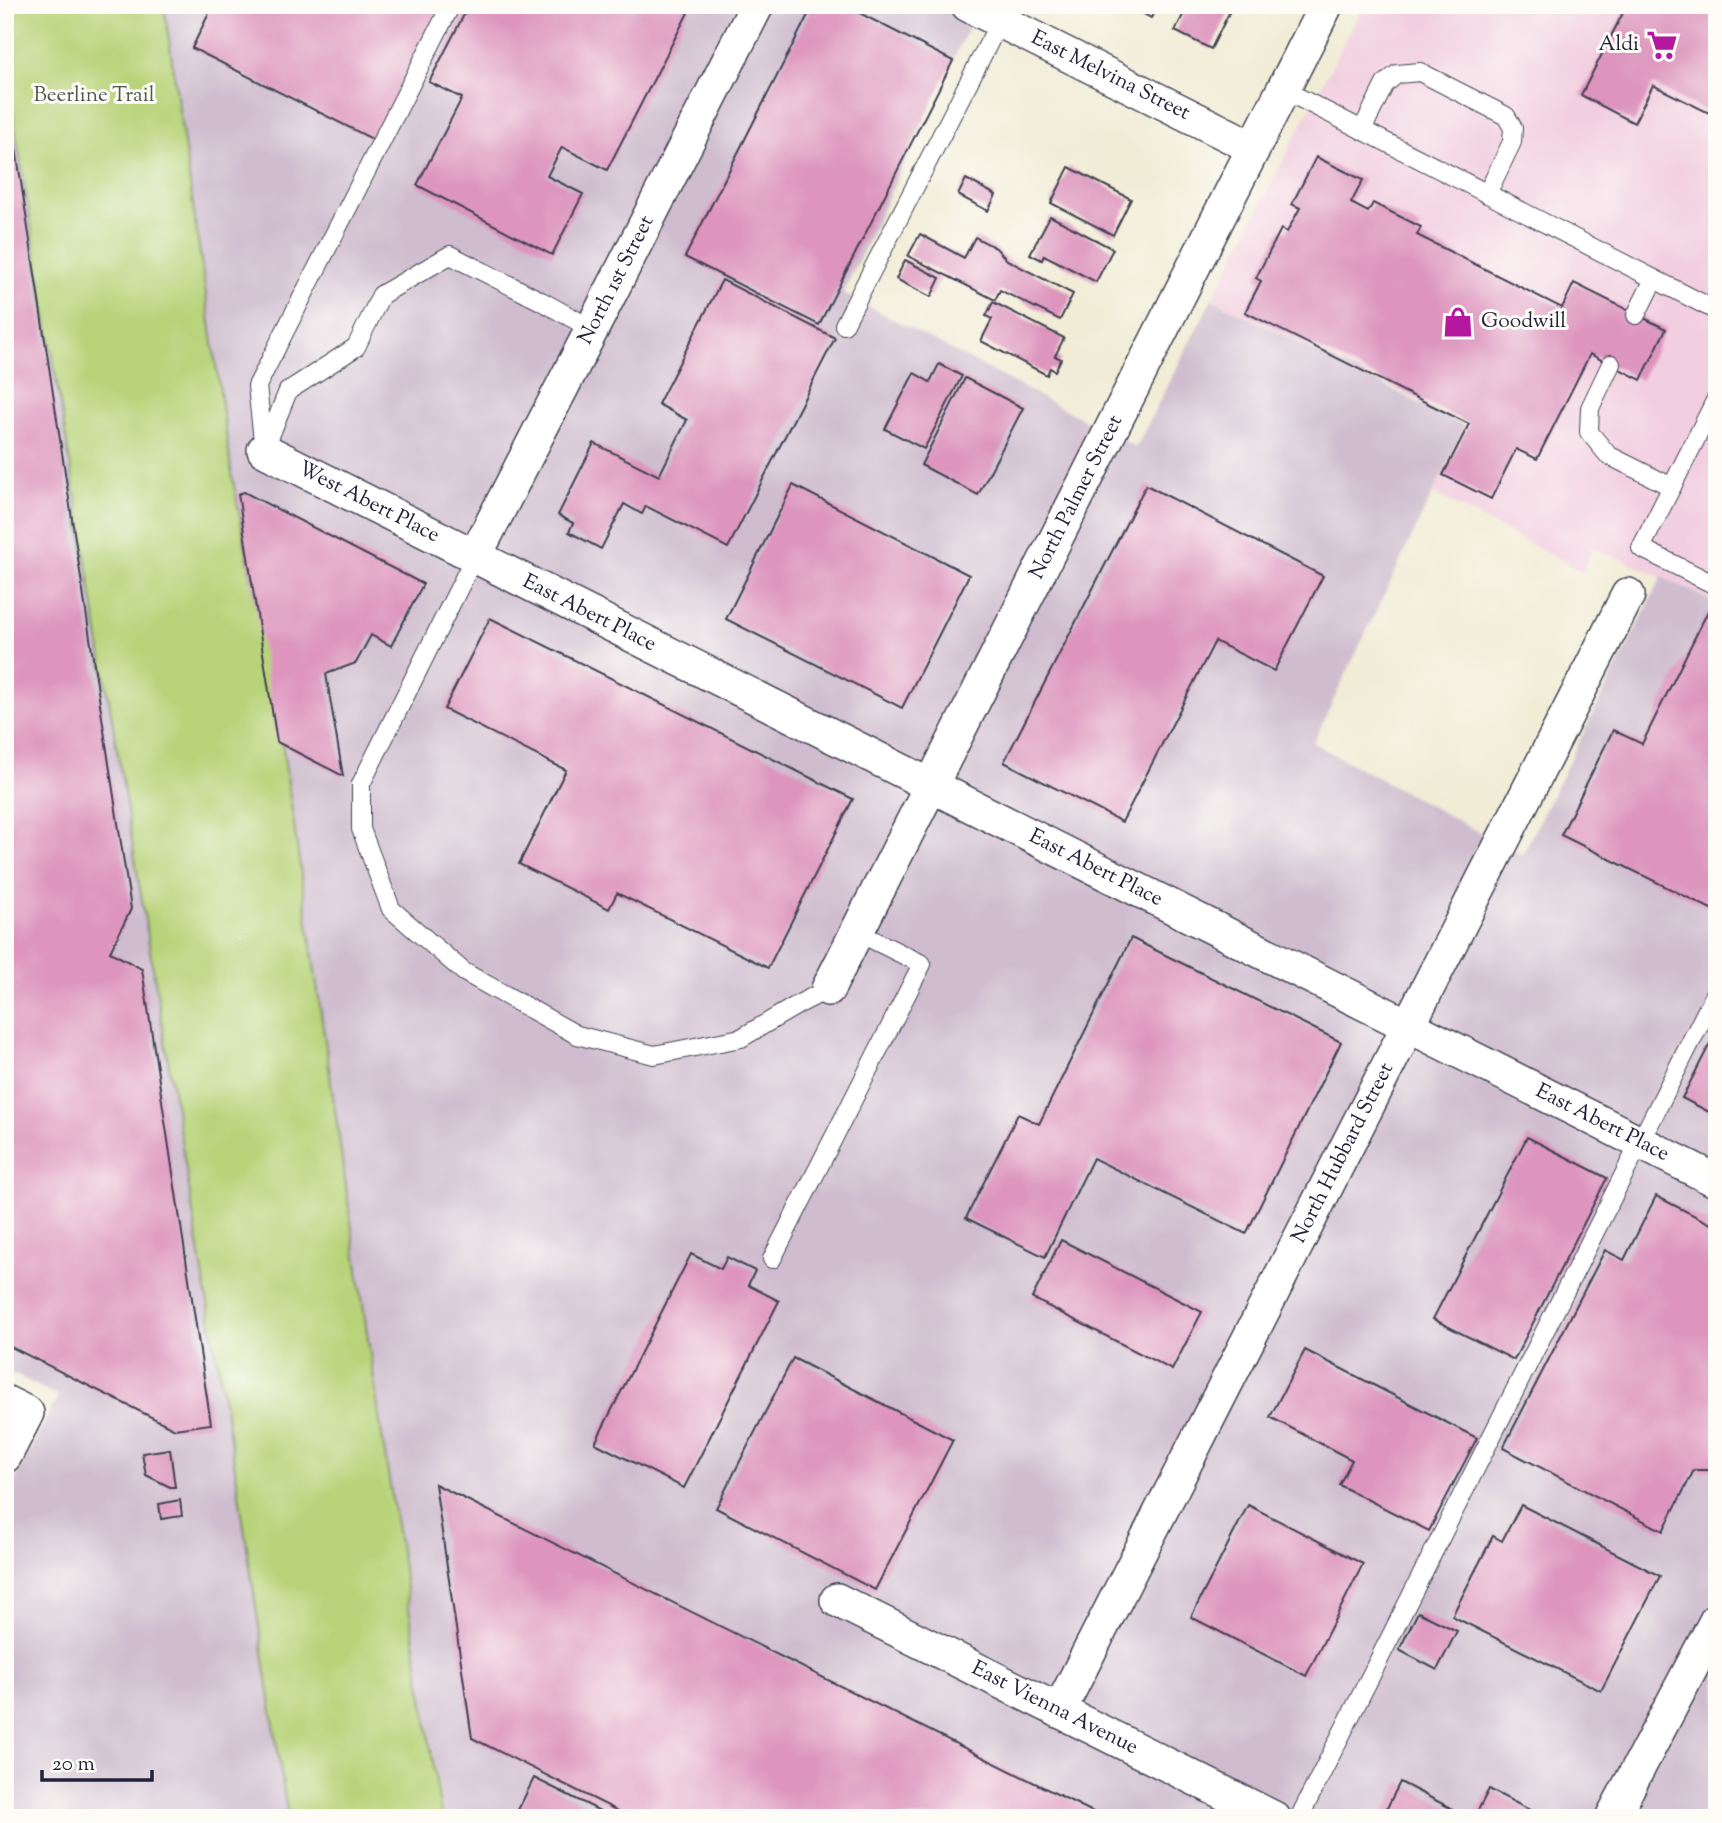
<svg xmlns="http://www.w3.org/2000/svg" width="1722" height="1823" font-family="'Sorts Mill Goudy',serif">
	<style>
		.built { fill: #f2cfe0 }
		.industrial { fill: #cfbdcf }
		.green { fill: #b8d379; stroke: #6d7a5a; stroke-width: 2 }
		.building { fill: #dd95be }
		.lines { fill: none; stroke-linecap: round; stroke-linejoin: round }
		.service-casing { stroke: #414052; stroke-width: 20 }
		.minor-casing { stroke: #414052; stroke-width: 36 }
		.service { stroke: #fff; stroke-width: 18 }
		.minor { stroke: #fff; stroke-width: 33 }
		.labels { text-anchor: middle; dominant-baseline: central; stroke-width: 6; stroke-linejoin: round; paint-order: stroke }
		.poi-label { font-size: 21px; fill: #22223b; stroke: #fdfcf7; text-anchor: end }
		.street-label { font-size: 21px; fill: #22223b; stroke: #fdfcf7 }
		.park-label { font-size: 21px; fill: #4f574e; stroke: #fdfcf7 }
	</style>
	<rect width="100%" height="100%" fill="#fdfcf7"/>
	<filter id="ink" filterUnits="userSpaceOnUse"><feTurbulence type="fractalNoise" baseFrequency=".0143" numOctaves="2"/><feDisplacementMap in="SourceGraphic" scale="14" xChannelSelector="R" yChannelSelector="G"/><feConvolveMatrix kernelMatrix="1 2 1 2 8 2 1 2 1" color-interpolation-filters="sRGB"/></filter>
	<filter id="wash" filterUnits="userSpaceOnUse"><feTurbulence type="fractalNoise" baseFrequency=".00686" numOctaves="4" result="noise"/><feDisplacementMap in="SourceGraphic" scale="28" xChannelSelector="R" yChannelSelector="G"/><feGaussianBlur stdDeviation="1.57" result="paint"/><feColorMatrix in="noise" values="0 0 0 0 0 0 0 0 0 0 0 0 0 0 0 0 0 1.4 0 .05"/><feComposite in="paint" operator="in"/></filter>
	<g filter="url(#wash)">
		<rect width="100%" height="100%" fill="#f1ecd6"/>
		<polygon class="built" points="1363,5 1717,5 1717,604 1640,567 1592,548 1583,572 1433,493 1468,424 1212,299"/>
		<g class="industrial">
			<polygon points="164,5 979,5 843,293 1136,447 1212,299 1465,426 1313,743 1522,855 1662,577 1717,604 1717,1818 444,1818 379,1416 232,475"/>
			<polygon points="5,66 237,1481 288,1818 5,1818 5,1499 58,1396 5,1370"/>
		</g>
		<polygon class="green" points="5,5 164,5 232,475 282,742 379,1416 442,1818 288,1818 237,1481 5,66"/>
		<g id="blocks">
			<g class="building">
				<polygon points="213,5 442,5 374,140 192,48"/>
				<polygon points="469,5 692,5 607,170 562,147 547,176 583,194 552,255 417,185 462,98 429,82"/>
				<polygon points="813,5 844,5 953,61 819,325 685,257"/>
				<polygon points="1134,5 1158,5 1151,18 1132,8"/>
				<polygon points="1188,5 1233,5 1211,49 1175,31"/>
				<polygon points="1627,5 1717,5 1717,117 1653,85 1634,123 1581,95"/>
				<polygon points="5,92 7,92 10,109 131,909 110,952 142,969 211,1424 175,1429 5,1344"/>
				<polygon points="1316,157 1363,180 1351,203 1368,212 1373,203 1421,227 1417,235 1562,308 1574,283 1666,329 1641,380 1590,354 1537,459 1516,449 1491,499 1443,475 1469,424 1245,312 1261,281 1256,278 1281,229 1287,232 1300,208 1292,204"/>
				<polygon points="1069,167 1131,199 1113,235 1051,203"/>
				<polygon points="966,179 996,195 988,211 958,195"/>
				<polygon points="1050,216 1113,249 1096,282 1044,255 1042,260 1030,254"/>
				<polygon points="920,234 964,258 975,237 996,248 1007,260 1073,294 1060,320 1000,290 995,300 908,256"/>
				<polygon points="905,260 940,278 931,297 896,279"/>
				<polygon points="722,280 835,338 728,548 646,506 642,514 624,504 601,549 569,532 573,523 558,515 594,443 659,476 687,420 658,404"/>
				<polygon points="993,302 1064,338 1055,356 1061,359 1055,371 1050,368 1047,375 981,341 992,319 986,316"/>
				<polygon points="939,364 962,376 924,449 885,429 914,373 930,382"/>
				<polygon points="965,378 1023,408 978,495 921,465"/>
				<polygon points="793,485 969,575 902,708 726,619"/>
				<polygon points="1146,485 1323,576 1274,671 1215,641 1122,822 1004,762"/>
				<polygon points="244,492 423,584 391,646 371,635 356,663 326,674 343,776 277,742 238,494"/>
				<polygon points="1708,611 1717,615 1717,912 1561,835 1613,730 1642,744"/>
				<polygon points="490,618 853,799 768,968 617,893 609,909 519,864 566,770 444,709"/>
				<polygon points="1131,938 1341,1042 1246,1234 1093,1158 1045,1257 966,1218 1018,1114 1039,1124"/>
				<polygon points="1717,1030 1717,1116 1682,1098"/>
				<polygon points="1527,1137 1607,1178 1514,1360 1433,1319"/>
				<polygon points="1656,1196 1717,1227 1717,1470 1694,1470 1663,1531 1503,1448 1605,1250 1624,1260"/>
				<polygon points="1061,1240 1202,1312 1172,1370 1032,1298"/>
				<polygon points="691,1254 721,1269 727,1257 755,1271 748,1285 779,1301 684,1488 595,1443"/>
				<polygon points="1305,1350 1477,1438 1429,1531 1339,1485 1352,1460 1270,1417"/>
				<polygon points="793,1358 953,1440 875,1590 716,1508"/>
				<polygon points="170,1449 175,1487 170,1487 146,1475 142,1453"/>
				<polygon points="435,1484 1105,1818 632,1818 472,1738"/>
				<polygon points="180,1500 182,1516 161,1519 159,1504"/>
				<polygon points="1248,1505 1363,1564 1306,1676 1191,1617"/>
				<polygon points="1521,1505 1660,1576 1601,1691 1452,1616 1493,1536 1502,1541"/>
				<polygon points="1418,1612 1457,1631 1437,1670 1399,1650"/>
				<polygon points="534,1778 614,1818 514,1818"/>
				<polygon points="1400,1782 1470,1818 1382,1818"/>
				<polygon points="1489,1789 1545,1818 1474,1818"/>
			</g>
		</g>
	</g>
	<g filter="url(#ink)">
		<use href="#blocks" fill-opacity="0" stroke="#414052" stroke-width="2"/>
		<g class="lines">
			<g class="service-casing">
				<g id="service">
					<polyline points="1284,90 1717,311"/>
					<polyline points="1362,130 1385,84 1397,74 1420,72 1506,116 1513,128 1512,142 1487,194"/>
					<polyline points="1636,315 1654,279"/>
					<polyline points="844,325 1000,21"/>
					<polyline points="1611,364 1590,408 1589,432 1608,455 1672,487"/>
					<polyline points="1717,397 1641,548 1717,586"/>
					<polyline points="266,446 288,391 356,347 381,295 450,255 541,301 592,329"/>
					<polyline points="264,450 257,386 451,5"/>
					<polyline points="475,556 361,784 361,829 391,909 464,972 577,1035 654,1055 741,1038 799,1004 828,989"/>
					<polyline points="772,1259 922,964 857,932"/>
					<polyline points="1299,1818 1717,990"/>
				</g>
			</g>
			<g class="minor-casing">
				<g id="minor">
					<path id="s1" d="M968 5 1254 148"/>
					<path id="s2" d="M264 450 1717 1181"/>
					<path id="s3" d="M475 556 592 329 757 5"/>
					<path id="s4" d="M828 989 1326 5"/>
					<polyline points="5,1402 27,1413 5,1456"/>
					<path id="s5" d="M837 1600 1274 1818"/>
					<path id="s6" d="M1059 1711 1628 595"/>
					<polyline points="1612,1818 1717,1619"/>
				</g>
			</g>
			<use href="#service" class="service"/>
			<use href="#minor" class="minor"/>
		</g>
	</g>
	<defs>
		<g id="supermarket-bare" transform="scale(2.415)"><path d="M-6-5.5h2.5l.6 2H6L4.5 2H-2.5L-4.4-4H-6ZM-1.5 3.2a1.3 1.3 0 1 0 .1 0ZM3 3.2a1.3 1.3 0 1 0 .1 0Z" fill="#b5179e" stroke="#fdfcf7" stroke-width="2.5" paint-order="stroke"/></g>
		<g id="shop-bare" transform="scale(2.415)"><path d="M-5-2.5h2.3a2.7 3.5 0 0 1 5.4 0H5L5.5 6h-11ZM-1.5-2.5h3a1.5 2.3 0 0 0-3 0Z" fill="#b5179e" stroke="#fdfcf7" stroke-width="2.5" paint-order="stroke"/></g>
	</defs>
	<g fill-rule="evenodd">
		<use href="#supermarket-bare" x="1662" y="45"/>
		<use href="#shop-bare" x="1458" y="322"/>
	</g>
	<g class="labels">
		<g class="poi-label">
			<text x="1639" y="45">Aldi</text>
			<text x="1481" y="322" text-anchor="start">Goodwill</text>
		</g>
		<g class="street-label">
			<text stroke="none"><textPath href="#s1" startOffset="159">East Melvina Street</textPath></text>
			<text stroke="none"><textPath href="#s3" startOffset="310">North 1st Street</textPath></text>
			<text stroke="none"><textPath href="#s4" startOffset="551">North Palmer Street</textPath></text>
			<text stroke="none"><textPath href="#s2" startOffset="117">West Abert Place</textPath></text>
			<text stroke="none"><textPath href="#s2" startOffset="364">East Abert Place</textPath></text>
			<text stroke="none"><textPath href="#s2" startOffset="931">East Abert Place</textPath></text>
			<text stroke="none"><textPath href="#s2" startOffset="1498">East Abert Place</textPath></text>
			<text stroke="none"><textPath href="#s6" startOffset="626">North Hubbard Street</textPath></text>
			<text stroke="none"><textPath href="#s5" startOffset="243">East Vienna Avenue</textPath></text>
		</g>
		<g class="park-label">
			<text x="94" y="96">Beerline Trail</text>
		</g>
	</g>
	<rect width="1722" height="1823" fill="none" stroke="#fdfcf7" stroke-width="28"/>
	<path d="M42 1770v10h110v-10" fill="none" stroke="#22223b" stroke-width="3.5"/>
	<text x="52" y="1770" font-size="21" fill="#22223b" stroke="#fdfcf7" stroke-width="5" paint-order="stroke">20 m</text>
</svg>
